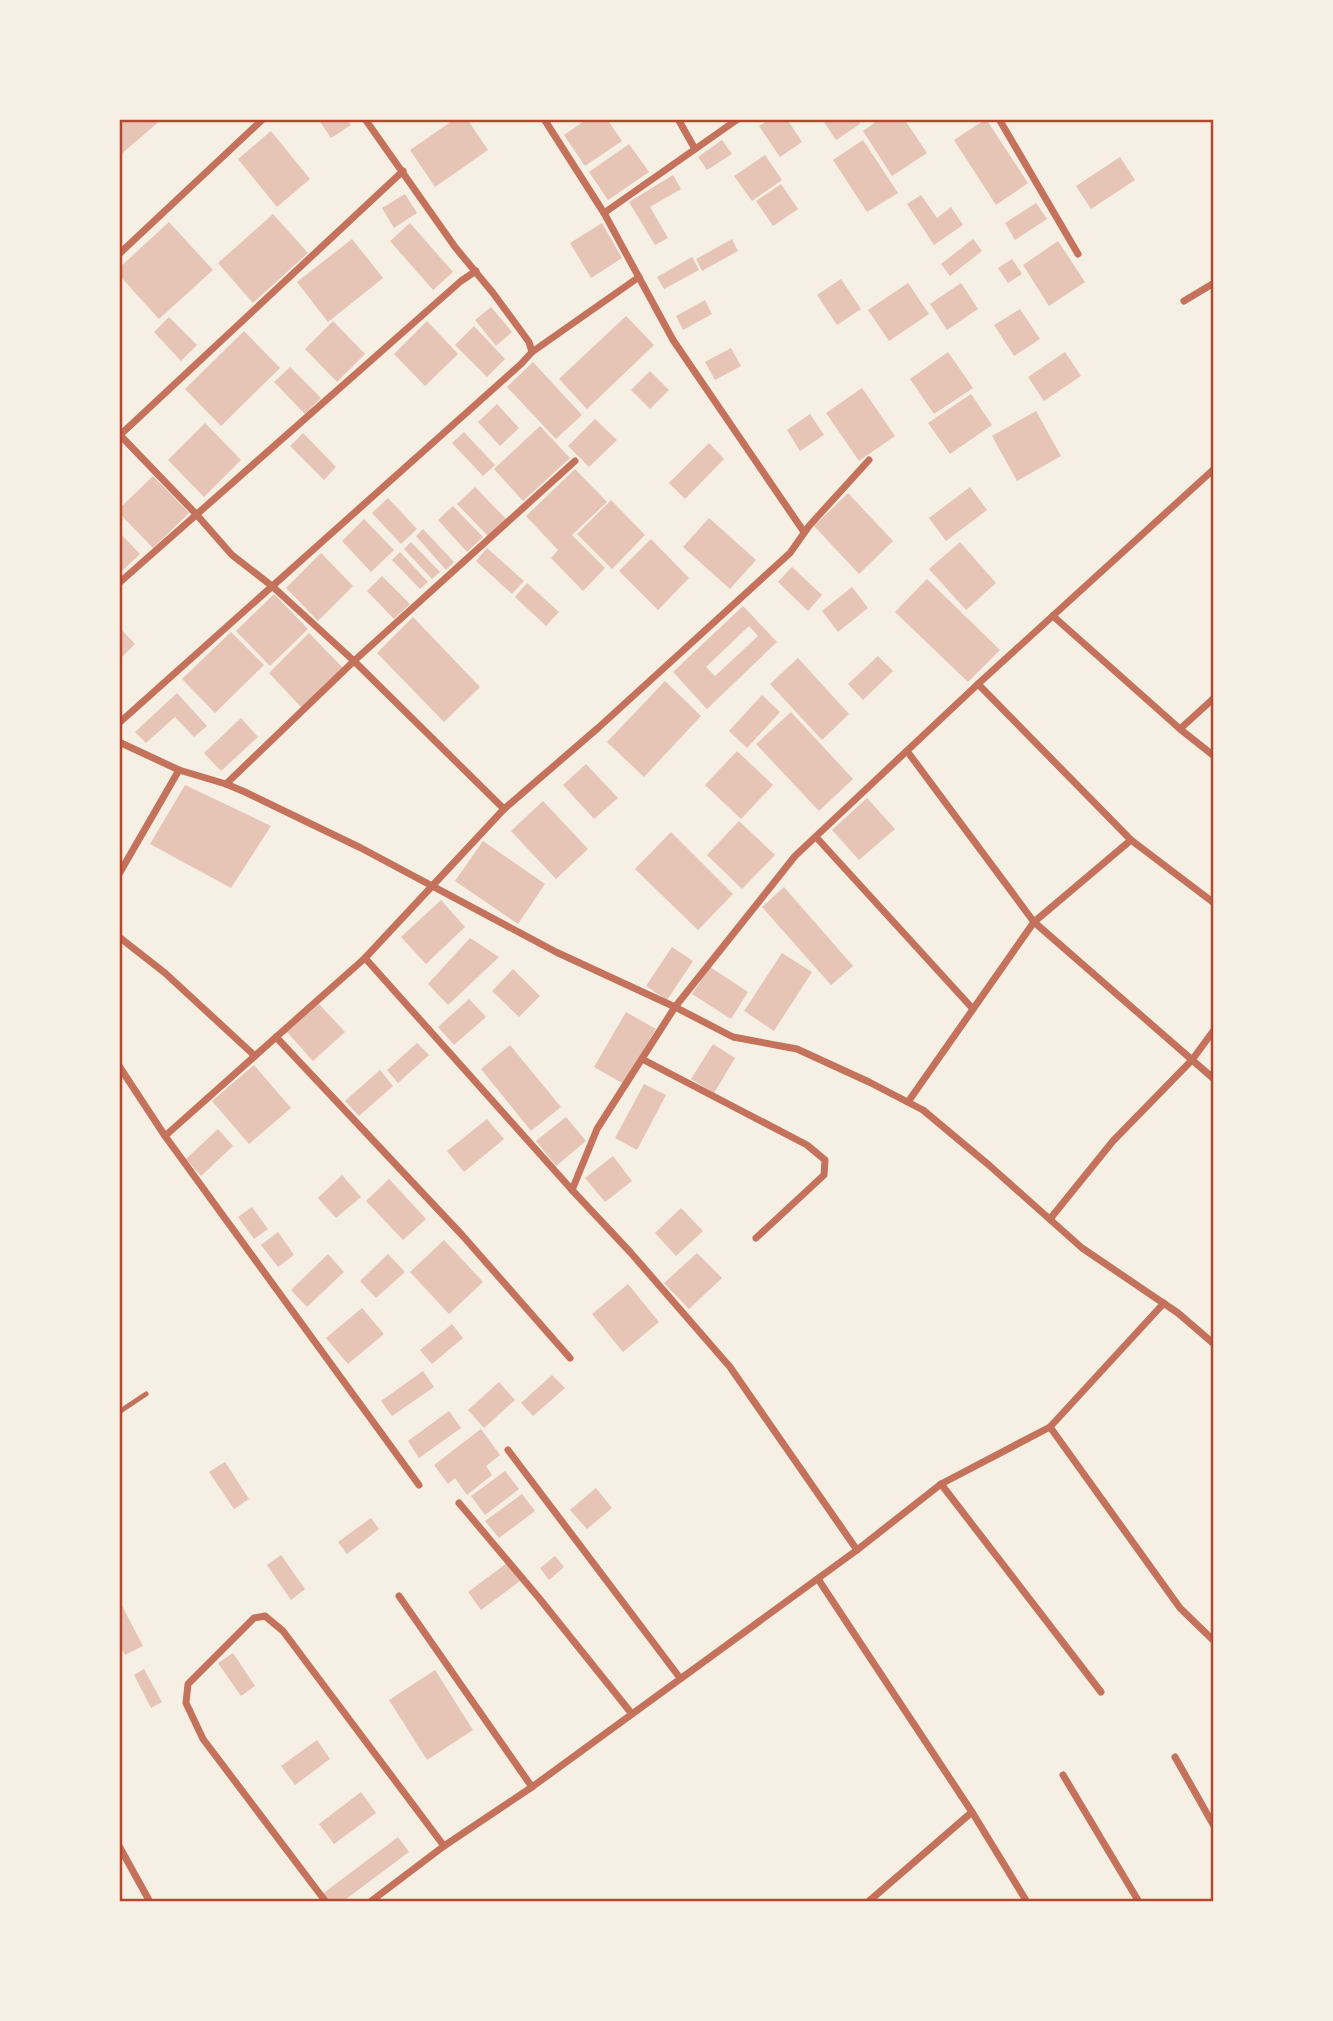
<svg xmlns="http://www.w3.org/2000/svg" width="1333" height="2021" font-family="'Fira Sans Condensed',sans-serif">
	<style>
		.building { fill: #e6c5b7; fill-rule: evenodd }
		.lines { fill: none; stroke-linecap: round; stroke-linejoin: round }
		.service { stroke: #c5725c; stroke-width: 5 }
		.minor { stroke: #c5725c; stroke-width: 7 }
		.neatline { fill: none; stroke: #b5482f; stroke-width: 2.5 }
	</style>
	<rect width="100%" height="100%" fill="#f6efe4"/>
	<g class="building">
		<polygon points="119,119 162,119 119,156"/>
		<polygon points="318,119 347,119 351,125 331,138"/>
		<polygon points="455,119 467,119 488,150 435,187 410,150"/>
		<polygon points="587,119 607,119 622,141 585,166 564,135"/>
		<polygon points="770,119 787,119 802,142 780,157 759,126"/>
		<polygon points="822,119 857,119 860,124 836,140"/>
		<polygon points="880,119 904,119 927,153 892,176 863,131"/>
		<polygon points="986,119 1028,183 996,205 954,140"/>
		<polygon points="271,131 310,179 277,207 238,159"/>
		<polygon points="722,140 732,154 707,170 698,157"/>
		<polygon points="863,140 898,193 867,212 833,160"/>
		<polygon points="629,144 649,172 608,200 589,172"/>
		<polygon points="765,155 782,180 752,201 734,176"/>
		<polygon points="1120,157 1135,180 1091,209 1076,186"/>
		<polygon points="673,175 681,189 650,207 668,238 655,245 629,202"/>
		<polygon points="781,184 798,209 773,226 756,201"/>
		<polygon points="405,194 417,213 394,228 382,208"/>
		<polygon points="921,195 937,218 951,207 963,225 934,245 907,204"/>
		<polygon points="1036,203 1047,219 1015,240 1005,223"/>
		<polygon points="273,214 308,253 253,303 218,263"/>
		<polygon points="169,222 213,270 159,319 119,275 119,268"/>
		<polygon points="410,223 453,272 433,290 390,241"/>
		<polygon points="602,223 622,258 591,278 570,243"/>
		<polygon points="352,239 383,278 328,322 297,282"/>
		<polygon points="732,239 738,251 702,271 696,259"/>
		<polygon points="973,239 982,251 950,276 941,264"/>
		<polygon points="1058,241 1085,282 1049,306 1023,265"/>
		<polygon points="692,257 699,270 664,289 657,277"/>
		<polygon points="1012,259 1022,274 1008,283 998,268"/>
		<polygon points="841,279 861,309 837,325 817,295"/>
		<polygon points="908,283 929,314 889,341 868,310"/>
		<polygon points="961,283 978,309 947,330 930,304"/>
		<polygon points="705,300 712,314 683,330 676,316"/>
		<polygon points="491,307 512,332 496,346 475,320"/>
		<polygon points="1020,309 1040,339 1014,356 994,325"/>
		<polygon points="626,316 654,345 587,409 559,379"/>
		<polygon points="169,317 197,345 181,361 154,332"/>
		<polygon points="333,321 365,354 337,382 305,349"/>
		<polygon points="427,321 458,354 425,386 394,354"/>
		<polygon points="474,326 505,359 487,377 455,345"/>
		<polygon points="244,331 280,368 221,426 185,389"/>
		<polygon points="731,348 741,366 715,380 705,362"/>
		<polygon points="948,352 973,388 934,414 910,379"/>
		<polygon points="1065,352 1081,376 1044,401 1028,377"/>
		<polygon points="533,362 582,415 556,439 507,387"/>
		<polygon points="290,367 321,398 305,414 274,382"/>
		<polygon points="650,371 669,390 650,409 631,390"/>
		<polygon points="862,388 895,436 859,461 826,413"/>
		<polygon points="971,394 992,425 950,454 928,423"/>
		<polygon points="497,404 519,428 500,446 478,422"/>
		<polygon points="1036,411 1061,456 1017,481 992,436"/>
		<polygon points="810,414 824,435 800,451 787,430"/>
		<polygon points="595,419 617,440 589,467 568,446"/>
		<polygon points="205,423 241,460 204,497 168,460"/>
		<polygon points="540,426 570,458 523,501 494,469"/>
		<polygon points="464,432 495,465 483,476 452,443"/>
		<polygon points="303,433 336,467 324,480 290,446"/>
		<polygon points="709,443 724,459 685,499 669,483"/>
		<polygon points="575,469 607,502 572,535 605,568 583,591 551,558 558,550 526,516"/>
		<polygon points="153,476 189,513 153,548 119,513 119,509"/>
		<polygon points="475,487 506,519 488,536 457,504"/>
		<polygon points="970,487 987,510 946,541 929,518"/>
		<polygon points="848,493 893,541 859,574 814,526"/>
		<polygon points="388,498 417,529 401,544 372,513"/>
		<polygon points="611,500 645,535 612,569 577,534"/>
		<polygon points="453,506 483,537 467,552 438,520"/>
		<polygon points="709,518 756,560 730,589 683,547"/>
		<polygon points="364,519 394,550 371,572 342,541"/>
		<polygon points="423,529 454,562 446,570 416,536"/>
		<polygon points="119,532 140,554 119,574"/>
		<polygon points="651,539 689,578 658,610 619,571"/>
		<polygon points="411,542 440,572 432,579 404,549"/>
		<polygon points="960,542 996,583 966,610 929,569"/>
		<polygon points="487,548 524,581 512,594 476,561"/>
		<polygon points="400,552 428,582 420,589 392,560"/>
		<polygon points="321,553 353,586 318,621 286,588"/>
		<polygon points="792,567 822,595 808,611 778,582"/>
		<polygon points="382,576 410,604 394,619 367,591"/>
		<polygon points="927,579 1000,650 968,682 895,612"/>
		<polygon points="527,583 559,612 546,626 515,597"/>
		<polygon points="852,587 868,608 838,632 822,611"/>
		<polygon points="274,594 308,629 270,666 236,631"/>
		<path d="M743 606 777 642 707 709 673 672ZM749 626 758 636 715 676 706 667Z"/>
		<polygon points="413,617 480,687 444,722 377,653"/>
		<polygon points="119,627 135,644 119,660"/>
		<polygon points="231,632 264,665 215,713 182,679"/>
		<polygon points="309,633 343,668 302,708 269,673"/>
		<polygon points="878,656 893,671 863,700 848,684"/>
		<polygon points="798,658 849,714 822,740 770,684"/>
		<polygon points="665,681 701,716 644,777 607,742"/>
		<polygon points="177,693 207,726 194,737 175,717 146,743 135,732"/>
		<polygon points="762,695 780,712 747,748 729,731"/>
		<polygon points="791,712 853,779 819,811 756,744"/>
		<polygon points="241,718 258,737 221,771 204,753"/>
		<polygon points="737,751 773,785 741,819 705,785"/>
		<polygon points="586,764 618,798 594,819 563,785"/>
		<polygon points="185,785 271,826 231,888 150,844"/>
		<polygon points="867,798 895,829 859,860 832,830"/>
		<polygon points="543,801 588,849 556,879 511,831"/>
		<polygon points="739,821 775,855 742,889 707,855"/>
		<polygon points="671,832 733,894 698,930 635,869"/>
		<polygon points="483,841 545,884 518,924 455,881"/>
		<polygon points="784,887 853,966 831,985 762,907"/>
		<polygon points="441,900 465,927 426,964 401,937"/>
		<polygon points="470,938 499,957 448,1005 428,984"/>
		<polygon points="672,947 693,961 667,1000 646,986"/>
		<polygon points="782,953 812,972 774,1031 744,1011"/>
		<polygon points="710,967 748,992 731,1019 692,994"/>
		<polygon points="513,969 540,996 519,1017 492,991"/>
		<polygon points="469,999 486,1017 454,1045 438,1027"/>
		<polygon points="319,1004 345,1032 313,1061 287,1032"/>
		<polygon points="626,1012 656,1029 624,1084 594,1067"/>
		<polygon points="417,1043 429,1055 398,1083 387,1070"/>
		<polygon points="713,1044 735,1058 714,1093 691,1079"/>
		<polygon points="510,1045 561,1107 531,1131 481,1069"/>
		<polygon points="254,1065 291,1108 249,1144 212,1101"/>
		<polygon points="380,1070 393,1086 359,1116 345,1101"/>
		<polygon points="644,1084 666,1095 637,1150 615,1138"/>
		<polygon points="566,1117 586,1141 556,1166 536,1141"/>
		<polygon points="487,1119 504,1139 464,1172 447,1151"/>
		<polygon points="218,1129 233,1146 201,1176 186,1159"/>
		<polygon points="613,1156 632,1181 605,1202 585,1178"/>
		<polygon points="342,1175 361,1197 336,1218 318,1198"/>
		<polygon points="389,1179 426,1219 403,1240 366,1201"/>
		<polygon points="252,1207 268,1229 254,1239 238,1217"/>
		<polygon points="681,1208 703,1231 676,1256 655,1233"/>
		<polygon points="278,1232 294,1255 278,1267 261,1245"/>
		<polygon points="444,1240 483,1282 449,1314 410,1272"/>
		<polygon points="697,1253 722,1278 689,1309 664,1283"/>
		<polygon points="328,1254 344,1272 307,1307 291,1290"/>
		<polygon points="388,1254 405,1272 376,1298 360,1281"/>
		<polygon points="628,1284 659,1322 623,1352 592,1314"/>
		<polygon points="362,1308 384,1334 348,1364 326,1338"/>
		<polygon points="452,1324 463,1338 432,1364 420,1350"/>
		<polygon points="423,1371 434,1387 392,1416 381,1401"/>
		<polygon points="552,1375 565,1388 533,1416 521,1403"/>
		<polygon points="499,1382 515,1400 484,1428 468,1410"/>
		<polygon points="449,1411 461,1428 419,1458 408,1441"/>
		<polygon points="481,1429 500,1455 486,1466 492,1475 467,1495 455,1478 448,1484 434,1465"/>
		<polygon points="225,1462 249,1499 234,1509 209,1472"/>
		<polygon points="505,1471 519,1489 485,1515 471,1496"/>
		<polygon points="596,1488 612,1508 587,1529 570,1510"/>
		<polygon points="522,1494 535,1511 499,1538 485,1521"/>
		<polygon points="371,1518 379,1529 347,1554 338,1542"/>
		<polygon points="281,1555 305,1589 291,1600 267,1565"/>
		<polygon points="555,1556 564,1567 549,1580 540,1568"/>
		<polygon points="507,1563 520,1581 481,1610 468,1592"/>
		<polygon points="119,1600 143,1646 125,1655 119,1644"/>
		<polygon points="233,1653 255,1686 241,1696 218,1663"/>
		<polygon points="144,1669 162,1702 151,1708 134,1675"/>
		<polygon points="435,1670 473,1730 427,1760 389,1700"/>
		<polygon points="317,1740 330,1759 295,1785 281,1766"/>
		<polygon points="361,1792 376,1813 334,1844 319,1824"/>
		<polygon points="398,1837 409,1852 342,1902 327,1902 321,1895"/>
	</g>
	<g class="lines">
		<polyline class="service" points="119,1412 146,1394"/>
		<g class="minor">
			<polyline points="544,119 604,213 673,340 804,532"/>
			<polyline points="678,119 695,149"/>
			<polyline points="999,119 1078,254"/>
			<polyline points="604,213 738,119"/>
			<polyline points="119,254 263,119"/>
			<polyline points="1184,301 1214,283"/>
			<polyline points="532,352 639,277"/>
			<polyline points="119,434 196,514 232,555 272,586 354,661 504,809"/>
			<polyline points="119,436 403,171"/>
			<polyline points="119,583 461,281 476,271"/>
			<polyline points="1053,616 1180,729 1214,756"/>
			<polyline points="978,684 1131,840"/>
			<polyline points="119,723 521,364 532,352 529,342 493,293 455,247 365,119"/>
			<polyline points="1180,729 1214,698"/>
			<polyline points="119,742 179,770 226,784 245,792 361,848 556,952 675,1007 733,1037 797,1049 869,1082 923,1110 990,1166 1082,1248 1178,1313 1214,1344"/>
			<polyline points="907,751 1034,922 908,1102"/>
			<polyline points="226,784 354,661 575,461"/>
			<polyline points="816,837 973,1009"/>
			<polyline points="119,874 179,770"/>
			<polyline points="1214,903 1131,840 1034,922 1214,1079"/>
			<polyline points="119,937 165,973 255,1056"/>
			<polyline points="365,958 572,1190"/>
			<polyline points="276,1037 462,1235 570,1358"/>
			<polyline points="642,1059 807,1145 825,1160 824,1175 756,1238"/>
			<polyline points="119,1066 165,1136 419,1485"/>
			<polyline points="165,1136 365,958 504,809 598,728 790,553 809,526 869,460"/>
			<polyline points="1050,1219 1113,1141 1192,1060 1214,1030"/>
			<polyline points="1050,1427 1180,1608 1214,1641"/>
			<polyline points="508,1450 680,1678"/>
			<polyline points="941,1484 1101,1692"/>
			<polyline points="459,1503 539,1598 632,1714"/>
			<polyline points="857,1550 730,1367 631,1253 572,1190 597,1129 675,1007 795,856 978,684 1214,469"/>
			<polyline points="818,1579 972,1812 1027,1902"/>
			<polyline points="399,1596 532,1787"/>
			<polyline points="1175,1757 1214,1826"/>
			<polyline points="1063,1775 1139,1902"/>
			<polyline points="119,1846 150,1902"/>
			<polyline points="326,1902 203,1739 186,1703 188,1684 254,1618 265,1616 283,1631 444,1846"/>
			<polyline points="370,1902 444,1846 532,1787 857,1550 941,1484 1050,1427 1164,1303"/>
			<polyline points="868,1902 972,1812"/>
		</g>
	</g>
	<rect width="1333" height="2021" fill="none" stroke="#f6efe4" stroke-width="242"/>
	<rect x="121" y="121" width="1091" height="1779" class="neatline"/>
</svg>
